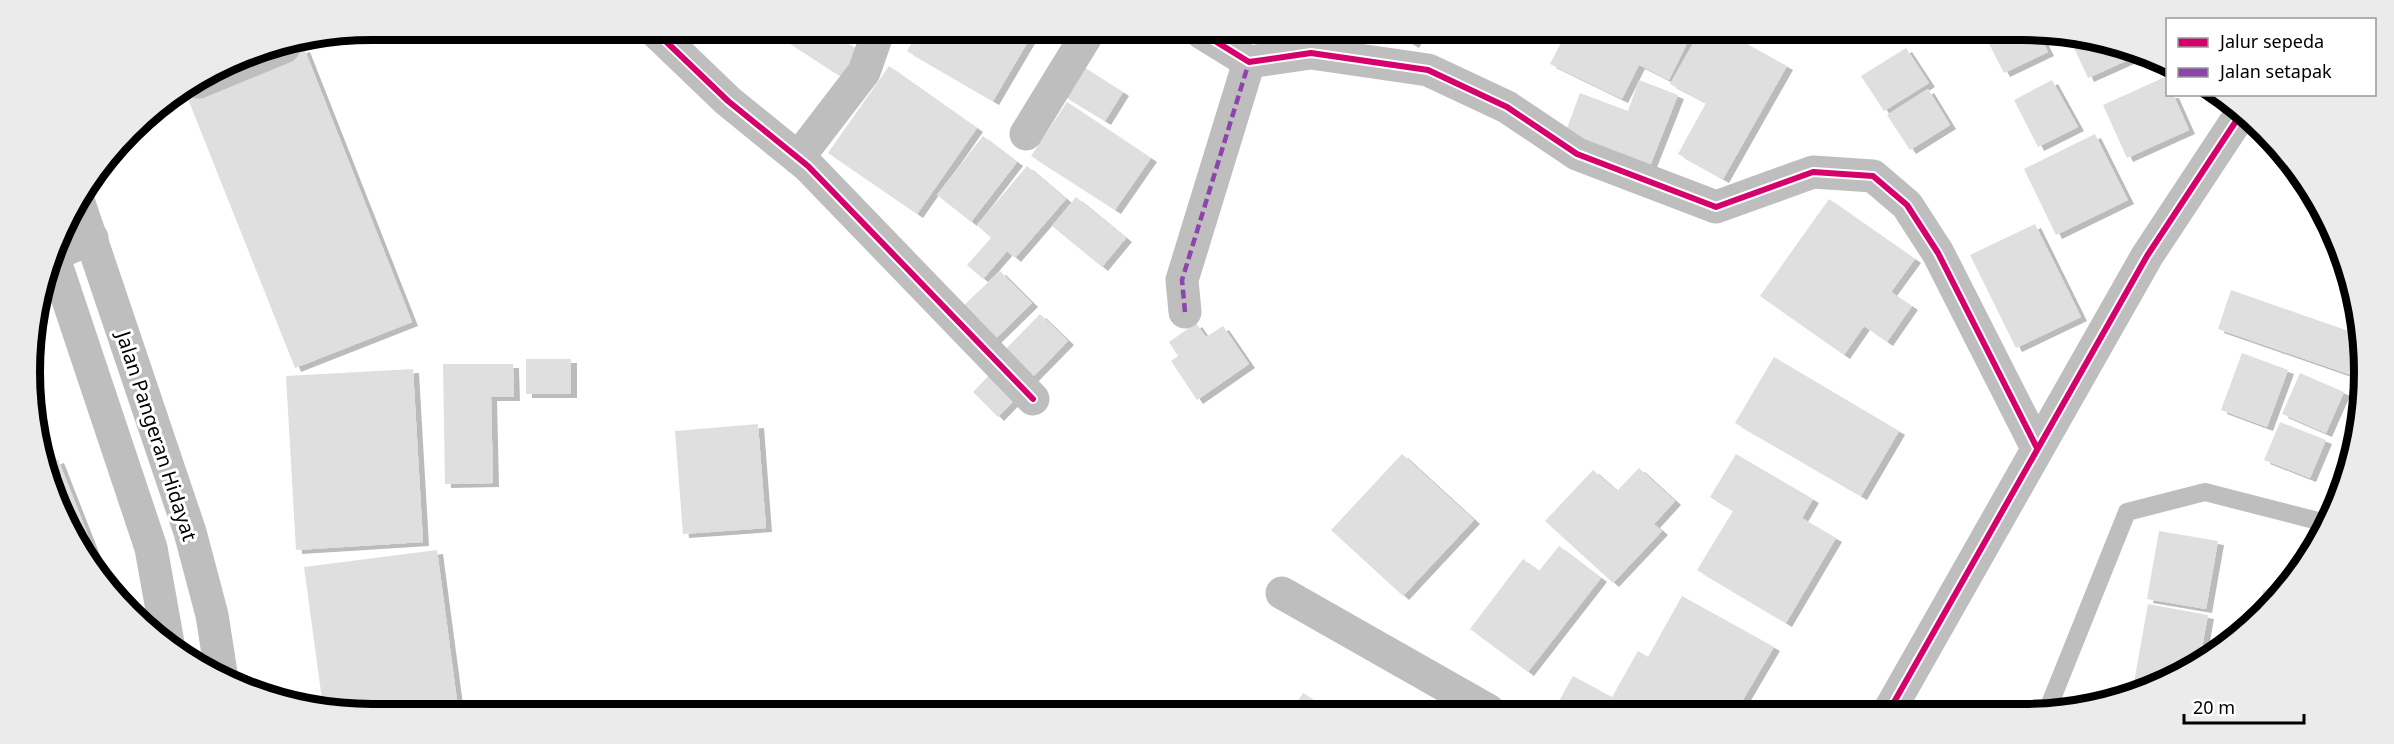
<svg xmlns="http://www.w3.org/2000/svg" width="2394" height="744" font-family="'Noto Sans',sans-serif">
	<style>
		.building { fill: #dfdfdf; filter: url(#shadow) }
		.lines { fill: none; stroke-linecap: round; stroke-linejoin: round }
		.service { stroke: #bebebe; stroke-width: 18 }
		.minor { stroke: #bebebe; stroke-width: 33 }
		.tertiary { stroke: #bebebe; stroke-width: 33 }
		.trunk { stroke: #bebebe; stroke-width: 33 }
		.quiet { stroke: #8e44ad; stroke-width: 4.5; stroke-dasharray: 9 4.5; stroke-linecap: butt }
		.cycleway-casing { stroke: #fff; stroke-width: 10 }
		.cycleway { stroke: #d6006c; stroke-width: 6 }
		.labels { text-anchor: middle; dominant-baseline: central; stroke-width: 6; stroke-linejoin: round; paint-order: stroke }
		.street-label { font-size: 20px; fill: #000; stroke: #fff }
		.rim { fill: none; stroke: #000; stroke-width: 8 }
	</style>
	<defs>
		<filter id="shadow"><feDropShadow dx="6" dy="4" stdDeviation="0" flood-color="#0004"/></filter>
	</defs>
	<rect width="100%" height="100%" fill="#fff"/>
	<g class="building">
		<polygon points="772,32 830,32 860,51 843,78"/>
		<polygon points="918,32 1011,32 1033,33 993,101 907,51"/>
		<polygon points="1396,34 1419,34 1413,44"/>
		<polygon points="1565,35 1691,35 1669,80 1639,65 1622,99 1550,64"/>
		<polygon points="1698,35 1731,35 1787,66 1723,179 1678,154 1706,103 1670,84"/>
		<polygon points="1985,36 2040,36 2048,52 2004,73"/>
		<polygon points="2069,37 2089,37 2137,56 2088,78"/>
		<polygon points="304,48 412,322 295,368 186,94"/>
		<polygon points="1906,48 1929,83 1884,111 1861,76"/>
		<polygon points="889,66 977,128 917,214 828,153"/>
		<polygon points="1082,66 1123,92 1105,121 1064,96"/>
		<polygon points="2165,77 2168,83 2168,94 2173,94 2189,130 2127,158 2103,105"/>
		<polygon points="1639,80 1678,95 1648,171 1563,139 1580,93 1628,111"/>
		<polygon points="2052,80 2078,127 2038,147 2014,100"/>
		<polygon points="1928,89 1950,125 1910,150 1887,115"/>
		<polygon points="1067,102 1151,158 1115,210 1031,156"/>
		<polygon points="2095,134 2128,200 2056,235 2024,169"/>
		<polygon points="983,136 1017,162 971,222 937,195"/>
		<polygon points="1027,166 1066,199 1015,258 1007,251 983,279 967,265 991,238 977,225"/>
		<polygon points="1076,197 1126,238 1102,267 1052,226"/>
		<polygon points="1829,199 1915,259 1891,292 1912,306 1887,342 1864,326 1844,355 1760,296"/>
		<polygon points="2035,224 2081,317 2016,348 1970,255"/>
		<polygon points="1000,271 1032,303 993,341 961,308"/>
		<polygon points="2231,290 2357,334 2357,377 2218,329"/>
		<polygon points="1040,314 1068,341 1029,381 1001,354"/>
		<polygon points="1196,323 1206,337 1223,326 1249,364 1197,400 1171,361 1178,356 1169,342"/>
		<polygon points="2242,353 2288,370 2267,427 2221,410"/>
		<polygon points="1774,357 1899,431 1861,496 1735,423"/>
		<rect x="526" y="359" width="45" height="35"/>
		<polygon points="443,364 513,364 514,397 491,397 493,483 445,484"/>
		<polygon points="997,367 1023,391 998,417 973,392"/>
		<polygon points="413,369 423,542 296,550 286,376"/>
		<polygon points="2300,373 2344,392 2326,433 2282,414"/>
		<polygon points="2280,422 2326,440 2310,478 2264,460"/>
		<polygon points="758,424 766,528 683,534 675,431"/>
		<polygon points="1402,454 1474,520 1403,596 1331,530"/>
		<polygon points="1736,454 1813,499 1802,518 1836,538 1786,623 1697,570 1733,511 1710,497"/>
		<polygon points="58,459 105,579 88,562 43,464"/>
		<polygon points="1639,468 1675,501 1654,524 1662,531 1613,583 1545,521 1593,470 1617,491"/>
		<polygon points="2159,531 2218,541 2206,609 2147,599"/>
		<polygon points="1559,546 1601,578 1528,672 1470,629 1523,559 1539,571"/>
		<polygon points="437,550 458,708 323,707 304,567"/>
		<polygon points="2263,590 2278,592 2259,616"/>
		<polygon points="1682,596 1774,647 1737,710 1554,710 1573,676 1612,697 1638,651 1648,657"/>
		<polygon points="2148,604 2208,615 2200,659 2153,688 2132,694"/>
		<polygon points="1303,693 1331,710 1293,709"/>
	</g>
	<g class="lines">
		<polyline class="service" points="2047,711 2127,512 2205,492 2326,523"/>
		<g class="minor">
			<polyline points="655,31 728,101 808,166 1033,399"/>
			<polyline points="1202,33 1249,62 1311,53 1428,70 1507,107 1577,154 1716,207 1813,172 1873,176 1907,205 1938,253 2037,448"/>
			<polyline points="199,82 284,47"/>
			<polyline points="1026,134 1088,33"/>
			<polyline points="798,158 864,72 878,32"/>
			<polyline points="55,254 92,238"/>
			<polyline points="1185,312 1182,280 1249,62"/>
			<polyline points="1282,593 1488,710"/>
		</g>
		<polyline class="tertiary" points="1889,711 2147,256 2240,115"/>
		<g class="trunk">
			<polyline points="79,203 190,532 212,615 221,673"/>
			<polyline points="54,258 151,548 168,643"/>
		</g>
		<g class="quiet">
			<polyline points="199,82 284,47"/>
			<polyline points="1185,312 1182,280 1249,62"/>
		</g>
		<g class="cycleway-casing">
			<g id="cycleway">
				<polyline points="655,31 728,101 808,166 1033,399"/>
				<polyline points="1202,33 1249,62 1311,53 1428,70 1507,107 1577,154 1716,207 1813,172 1873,176 1907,205 1938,253 2037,448"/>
				<polyline points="1889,711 2147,256 2240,115"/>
			</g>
		</g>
		<use href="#cycleway" class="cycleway"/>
	</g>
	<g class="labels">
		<g class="street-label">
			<text transform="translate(157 436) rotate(72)">Jalan Pangeran Hidayat</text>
		</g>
	</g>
	<path d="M0 0H2394V744H0ZM372 40H2022A332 332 0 0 1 2354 372V372A332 332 0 0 1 2022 704H372A332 332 0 0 1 40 372V372A332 332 0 0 1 372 40Z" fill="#ebebeb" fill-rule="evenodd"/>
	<path class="rim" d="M372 40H2022A332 332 0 0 1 2354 372V372A332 332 0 0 1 2022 704H372A332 332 0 0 1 40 372V372A332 332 0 0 1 372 40Z"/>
	<rect x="2166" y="18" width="210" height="78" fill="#ffffff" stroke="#999999" stroke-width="1.5"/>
	<rect x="2178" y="38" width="30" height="9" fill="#d6006c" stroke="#999999" stroke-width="1.5"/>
	<text x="2220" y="48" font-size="18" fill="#000000">Jalur sepeda</text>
	<rect x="2178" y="68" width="30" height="9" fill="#8e44ad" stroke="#999999" stroke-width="1.5"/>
	<text x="2220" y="78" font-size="18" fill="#000000">Jalan setapak</text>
	<path d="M2184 714v9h120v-9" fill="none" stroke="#000000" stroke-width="3"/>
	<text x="2193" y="714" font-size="18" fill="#000000" stroke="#ffffff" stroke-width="4.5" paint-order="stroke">20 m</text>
</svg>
